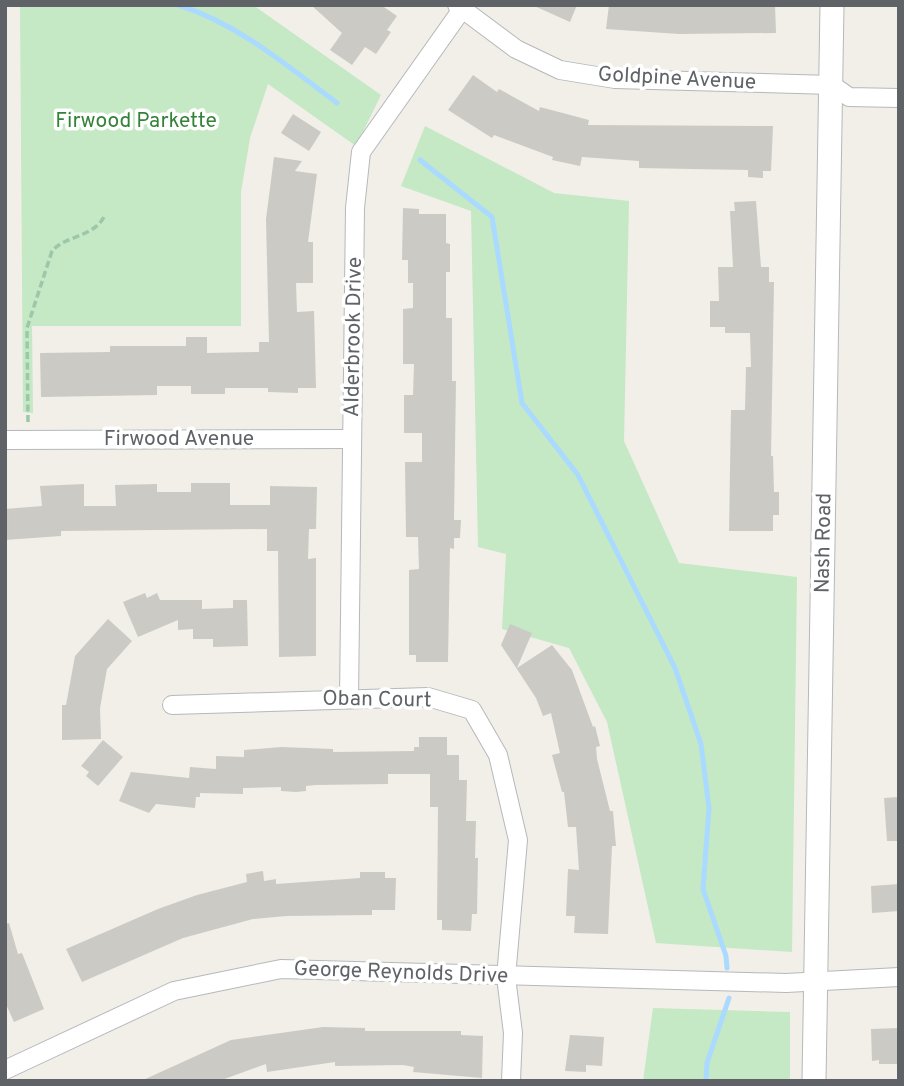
<svg xmlns="http://www.w3.org/2000/svg" width="904" height="1086" font-family="Overpass,sans-serif">
	<style>
		.green { fill: #c5e8c5 }
		.lines { fill: none; stroke-linecap: round; stroke-linejoin: round }
		.stream { stroke: #aadaff; stroke-width: 5 }
		.building { fill: #cccac5 }
		.minor-casing { stroke: #b5b8bc; stroke-width: 20 }
		.tertiary-casing { stroke: #b5b8bc; stroke-width: 25 }
		.path { stroke: #9cc7a9; stroke-width: 3.5; stroke-dasharray: 7 3.5; stroke-linecap: butt }
		.minor { stroke: #fff; stroke-width: 18 }
		.tertiary { stroke: #fff; stroke-width: 23 }
		.labels { text-anchor: middle; dominant-baseline: central; stroke-width: 7; stroke-linejoin: round; paint-order: stroke }
		.street-label { font-size: 21px; fill: #5f6368; stroke: #fff }
		.park-label { font-size: 21px; fill: #348238; stroke: #fff }
	</style>
	<rect width="100%" height="100%" fill="#f1efe8"/>
	<g class="green">
		<polygon points="20,5 253,5 381,95 356,146 268,84 250,138 241,192 241,326 32,326 33,413 23,412"/>
		<polygon points="425,126 554,193 629,201 624,441 679,563 797,577 792,952 656,943 607,722 569,648 502,629 506,554 478,547 471,211 401,186"/>
		<polygon points="653,1008 790,1012 790,1081 643,1081"/>
	</g>
	<g class="lines">
		<g class="stream">
			<path d="M178 5C239 24 287 66 337 103"/>
			<polyline points="420,160 492,217 522,403 578,475 675,668 701,744 709,808 703,889 726,956 727,968"/>
			<polyline points="706,1081 707,1063 729,998"/>
		</g>
	</g>
	<g class="building">
		<polygon points="311,5 381,5 397,16 387,30 391,32 376,54 365,47 352,65 330,50 342,33"/>
		<polygon points="532,5 577,5 570,22"/>
		<polygon points="609,5 775,5 776,33 679,34 606,29"/>
		<polygon points="473,75 497,92 499,89 539,111 540,107 589,120 588,125 773,126 771,171 763,171 763,178 748,177 748,170 639,168 639,161 582,157 580,166 552,160 553,157 494,135 492,138 448,110"/>
		<polygon points="293,114 321,132 309,151 281,133"/>
		<polygon points="274,157 302,161 295,171 317,174 308,242 313,242 313,283 296,283 297,312 314,311 316,388 298,388 298,393 268,392 268,388 225,388 225,394 191,394 191,386 157,386 157,395 41,397 40,353 110,352 110,346 186,346 186,337 207,337 207,353 259,352 259,342 269,342 266,219"/>
		<polygon points="756,201 761,267 769,267 769,282 774,282 771,456 773,456 774,492 779,492 779,515 773,515 773,531 729,531 731,410 745,410 746,367 751,367 750,333 725,333 725,327 710,327 710,301 719,301 718,267 733,267 730,211 735,211 734,202"/>
		<polygon points="403,208 419,209 419,214 446,214 446,243 450,244 450,272 446,272 446,318 452,318 452,381 456,381 454,520 461,520 460,538 454,538 454,549 450,548 448,662 416,662 416,655 409,655 409,570 419,569 418,537 406,537 405,462 422,462 422,433 404,433 404,395 413,395 414,364 403,364 403,309 413,308 413,283 408,283 408,260 402,260"/>
		<polygon points="191,483 230,483 230,505 270,505 270,486 317,487 316,529 309,529 308,559 316,558 316,656 279,657 278,551 267,551 267,529 61,531 61,536 5,540 5,509 42,506 40,486 84,484 84,506 116,506 115,485 157,484 157,492 191,492"/>
		<polygon points="145,593 147,598 157,593 160,600 202,600 202,609 233,608 233,600 247,600 248,646 213,647 213,639 193,639 193,629 178,630 178,620 138,637 123,602"/>
		<polygon points="108,619 132,641 107,669 100,708 101,739 62,740 62,705 66,705 75,656"/>
		<polygon points="510,624 532,633 517,668 552,645 572,670 593,727 595,726 600,746 596,747 597,759 610,811 613,811 616,846 612,846 608,934 574,933 575,916 566,916 568,869 579,870 576,827 568,827 564,792 562,792 552,755 560,753 551,713 543,716 536,698 501,645"/>
		<polygon points="419,737 447,737 447,755 459,755 459,780 467,780 466,821 476,821 475,858 478,858 477,914 472,914 471,931 442,930 442,920 437,920 438,807 430,807 430,774 388,774 388,784 316,785 306,786 306,791 296,792 281,791 281,787 243,788 243,794 200,793 200,797 196,797 195,808 156,804 149,813 119,801 131,772 189,778 190,767 216,769 216,756 244,757 244,750 281,747 333,749 333,752 414,751 414,747 419,747"/>
		<polygon points="103,740 123,757 98,786 86,776 89,772 81,766"/>
		<polygon points="899,797 899,841 887,841 884,798"/>
		<polygon points="263,871 264,881 276,879 276,884 360,878 360,872 385,872 385,878 396,878 395,910 372,910 372,915 286,916 253,919 183,938 82,982 66,949 158,909 197,895 247,882 246,874"/>
		<polygon points="899,884 899,911 872,913 871,886"/>
		<polygon points="9,923 18,954 22,953 44,1009 14,1022 5,1002 5,924"/>
		<polygon points="323,1027 365,1028 365,1031 461,1031 461,1035 483,1036 482,1078 413,1072 414,1067 403,1065 335,1066 335,1062 267,1072 266,1064 219,1081 141,1081 231,1040"/>
		<polygon points="899,1028 899,1064 879,1064 879,1060 872,1061 871,1029"/>
		<polygon points="570,1035 604,1037 602,1066 586,1065 586,1072 565,1071"/>
	</g>
	<g class="lines">
		<g class="minor-casing">
			<g id="minor">
				<polyline points="457,5 516,49 560,70 615,79 832,85 849,97 899,98"/>
				<polyline points="5,440 352,439"/>
				<polyline points="349,698 355,208 361,152 465,5"/>
				<polyline points="172,705 428,697 472,710 498,755 518,840 506,977 513,1033 511,1081"/>
				<polyline points="5,1070 174,991 281,969 786,983 899,977"/>
			</g>
		</g>
		<g class="tertiary-casing">
			<polyline id="tertiary" points="814,1081 832,5"/>
		</g>
		<path class="path" d="M28 422 27 328 52 251C66 235 92 238 104 217"/>
		<use href="#minor" class="minor"/>
		<use href="#tertiary" class="tertiary"/>
	</g>
	<g class="labels">
		<g class="street-label">
			<text transform="translate(677 79) rotate(3)">Goldpine Avenue</text>
			<text transform="translate(354 337) rotate(-89)">Alderbrook Drive</text>
			<text x="179" y="439">Firwood Avenue</text>
			<text transform="translate(824 543) rotate(-89)">Nash Road</text>
			<text transform="translate(377 700) rotate(1)">Oban Court</text>
			<text transform="translate(401 973) rotate(2)">George Reynolds Drive</text>
		</g>
		<g class="park-label">
			<text x="136" y="121">Firwood Parkette</text>
		</g>
	</g>
	<rect width="904" height="1086" fill="none" stroke="#5f6368" stroke-width="14"/>
</svg>
